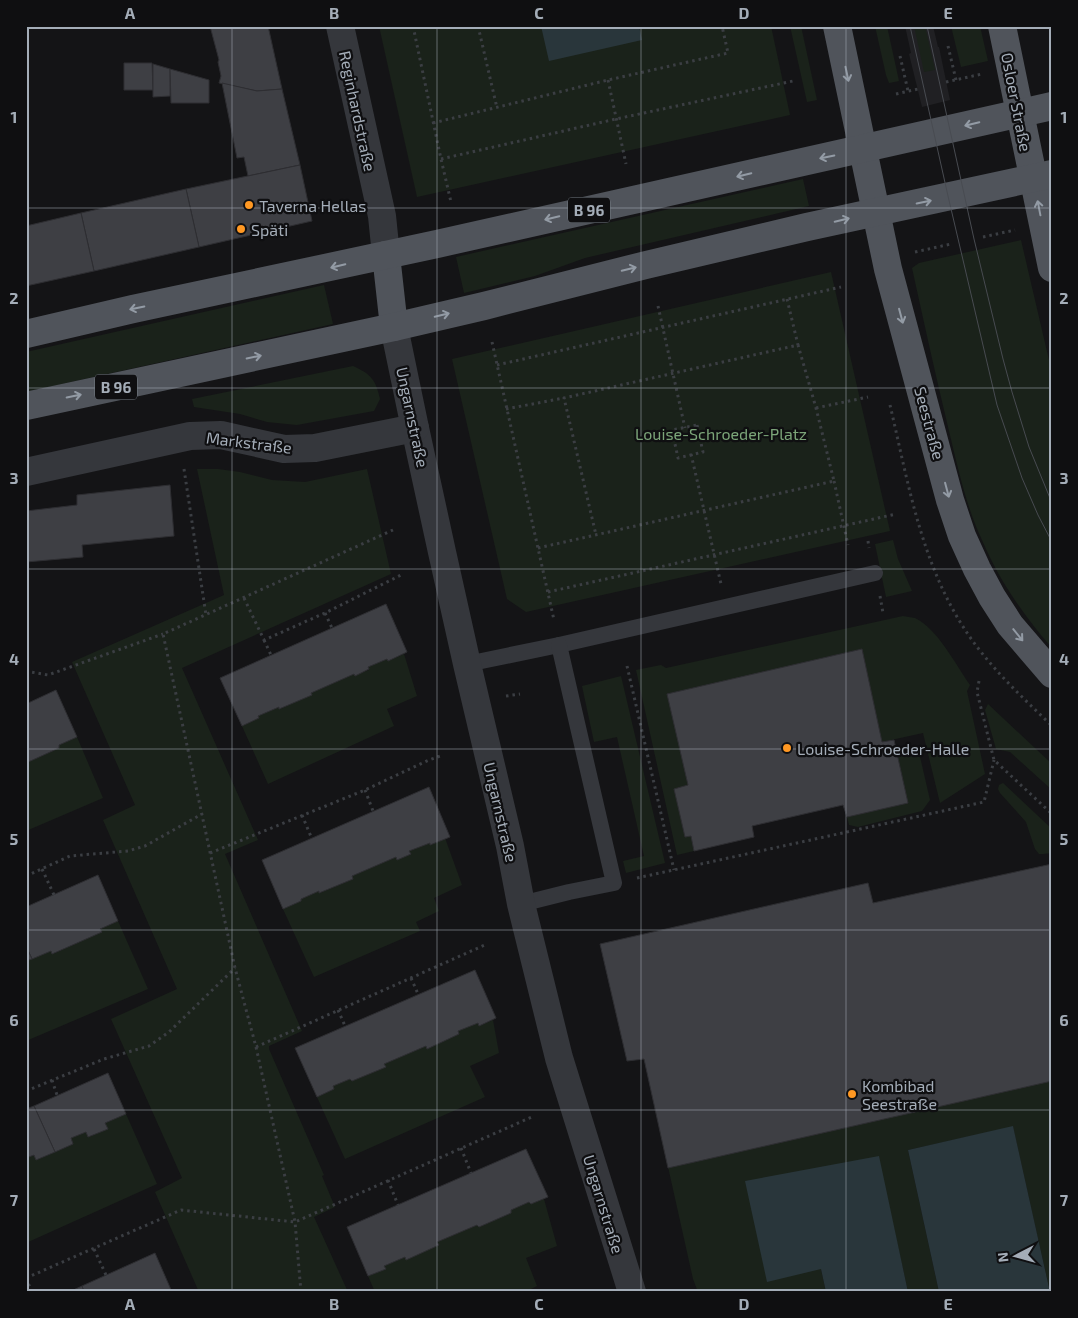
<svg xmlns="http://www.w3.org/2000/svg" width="1078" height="1318" font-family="'Exo 2',sans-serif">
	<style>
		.built { fill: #202023 }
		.green { fill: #1a221a }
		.water { fill: #29363b }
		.building { fill: #3e3f44; stroke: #2e2e32 }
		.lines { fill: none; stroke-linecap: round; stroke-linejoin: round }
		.path { stroke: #3b3e43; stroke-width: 3; stroke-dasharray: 2.5 4; stroke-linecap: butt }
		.service { stroke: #35373c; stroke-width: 16 }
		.minor { stroke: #35373c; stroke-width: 28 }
		.tertiary { stroke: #35373c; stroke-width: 28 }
		.primary { stroke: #50545b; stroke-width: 28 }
		.tram { stroke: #484b51; stroke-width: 1 }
		.oneway { stroke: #939ba5 }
		.grid { fill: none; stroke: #a4adb8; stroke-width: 1; stroke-opacity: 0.55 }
		.poi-dot { fill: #ff9823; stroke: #0f0f11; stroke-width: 2 }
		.labels { text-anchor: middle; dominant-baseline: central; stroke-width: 4.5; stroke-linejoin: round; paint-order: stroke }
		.shield { fill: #0f0f11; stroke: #777e86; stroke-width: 1 }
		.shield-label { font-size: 15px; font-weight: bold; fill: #a4adb8 }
		.street-label { font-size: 16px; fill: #a4adb8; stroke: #0f0f11 }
		.poi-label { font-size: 16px; fill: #a4adb8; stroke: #0f0f11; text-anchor: start }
		.park-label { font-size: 16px; fill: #7ca579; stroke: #0f0f11 }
		.neatline { fill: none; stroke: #a4adb8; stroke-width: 2 }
		.grid-label { font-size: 16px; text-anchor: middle; font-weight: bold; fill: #a4adb8 }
	</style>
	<rect width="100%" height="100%" fill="#141416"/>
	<polygon class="built" points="905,26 933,26 938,47 939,47 950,100 922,107 909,54 911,53"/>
	<g class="green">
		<polygon points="379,26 771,26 790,115 417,197"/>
		<polygon points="790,26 801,26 817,100 807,102"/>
		<polygon points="875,26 887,26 899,81 889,83 886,75"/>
		<polygon points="914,26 925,26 935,70 924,72"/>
		<polygon points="951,26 980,26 988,61 961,67"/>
		<polygon points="803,179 809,206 585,258 535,276 464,293 456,257"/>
		<path d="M1021 240 1052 373V648C1023 615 999 580 982 540 966 506 958 468 949 431 936 377 924 323 912 268L919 263Z"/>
		<polygon points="831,272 890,531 526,612 507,599 452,359"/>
		<polygon points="324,285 333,324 26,392 26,352"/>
		<path d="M353 366C371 374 376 380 380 399L374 411 297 425 267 422 240 414 194 407 192 399Z"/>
		<polygon points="197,469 218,469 240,472 272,480 305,482 367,469 391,574 182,668 258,840 225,854 302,1031 269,1046 269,1049 324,1175 322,1176 335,1207 314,1217 348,1292 199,1292 155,1192 182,1178 111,1019 177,989 103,820 135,805 72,662 224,595"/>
		<polygon points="893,540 898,559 912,591 886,597 875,544"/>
		<path d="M903 616C907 617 911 617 915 618 937 628 956 665 970 685L967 691 985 774 940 803 923 733 882 742 862 649 668 694 688 785 674 789 685 837 691 836 694 851 677 855 636 670 661 665 666 668Z"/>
		<polygon points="404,654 417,696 387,709 394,726 268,784 242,726 259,718 258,716 279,707 280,709 311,695 311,693 354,674 355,675 369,670 368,667 387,659 388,661"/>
		<polygon points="621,676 665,863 626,873 623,861 644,856 617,737 594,742 582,686"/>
		<polygon points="988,704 1052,764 1052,790 1010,752 996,749 985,710"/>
		<polygon points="77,737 103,798 26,831 26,763 59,748 59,745"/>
		<polygon points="918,748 930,800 922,811 858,827 849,825 847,817 908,803 897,753"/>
		<polygon points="1003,783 1052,829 1052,853 1043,854 1039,854 1035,849 1026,822 1000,793 998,789 999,785"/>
		<polygon points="445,838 462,885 434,898 439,911 416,922 420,931 314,977 283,909 301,901 301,899 319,891 320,893 353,879 352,876 396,857 397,859 409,851 430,843 431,845"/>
		<polygon points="1052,864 1052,1292 1050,1292 1013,1127 908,1150 939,1292 908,1292 878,1156 821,1269 826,1292 698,1292 693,1279 644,1059 627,1061 600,944 868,883 873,903"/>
		<polygon points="118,921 148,989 26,1041 26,961 51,951 53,954 101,932 100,929"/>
		<polygon points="493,1020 499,1053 470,1066 485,1097 345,1159 317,1097 334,1089 333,1086 350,1079 352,1081 385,1067 384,1064 426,1046 428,1048 459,1034 458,1031 478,1023 479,1026"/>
		<polygon points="126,1114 157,1184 26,1243 26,1158 34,1155 37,1160 73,1144 71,1138 86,1132 89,1137 107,1129 105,1123"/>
		<polygon points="544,1199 557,1246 526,1258 537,1286 525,1292 375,1292 368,1276 385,1269 384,1266 405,1257 407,1259 438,1245 437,1242 477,1225 479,1227 511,1213 511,1210 529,1202 531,1204"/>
	</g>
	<g class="water">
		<polygon points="541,26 639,26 642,40 549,61"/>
		<polygon points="1013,1126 1050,1292 939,1292 908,1150"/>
		<polygon points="879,1156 908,1292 826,1292 821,1269 767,1282 745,1181"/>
	</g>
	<g class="building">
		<polygon points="210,26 268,26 282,89 257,91 219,83 221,76 218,62 219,60"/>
		<polygon points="124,63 152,63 153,90 124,90"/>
		<polygon points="153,64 170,69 170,96 153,97"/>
		<polygon points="170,69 209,80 209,103 171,103"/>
		<polygon points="222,83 257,91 282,89 300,165 248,176 244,157 237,158"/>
		<polygon points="300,165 312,221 199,247 186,189"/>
		<polygon points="186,189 199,247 94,271 81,213"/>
		<polygon points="81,213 94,271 26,286 26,226"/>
		<polygon points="170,485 174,536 82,545 83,557 26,562 26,511 77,505 77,495"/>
		<polygon points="386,604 407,652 388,661 387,659 368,667 369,669 355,676 354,674 311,693 312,695 279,709 279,707 258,716 259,718 242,726 220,678"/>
		<polygon points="862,649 882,742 894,740 908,803 847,817 843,805 752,826 754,837 694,851 691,836 685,837 674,789 688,785 667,694"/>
		<polygon points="56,690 77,737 59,745 59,748 26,763 26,704"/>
		<polygon points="429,787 450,837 430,845 430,843 409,851 411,854 397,860 396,857 352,876 353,879 319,893 319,891 301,899 301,901 283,909 262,860"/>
		<polygon points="1052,864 1052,1081 668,1168 644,1059 627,1061 600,944 868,883 873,903"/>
		<polygon points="98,875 118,921 100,929 102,932 52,954 51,951 32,959 26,946 26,907"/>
		<polygon points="26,946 32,959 26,961"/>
		<polygon points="475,970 496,1018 479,1026 478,1023 458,1031 459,1034 427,1049 426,1046 384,1064 386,1067 352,1081 350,1079 333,1086 334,1089 317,1097 295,1048"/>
		<polygon points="108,1073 126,1114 105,1123 108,1129 88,1137 86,1132 71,1138 73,1144 55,1152 34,1106"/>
		<polygon points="34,1106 55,1152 36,1160 34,1155 26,1158 26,1109"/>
		<polygon points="526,1149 548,1197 531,1204 529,1202 511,1210 511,1213 479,1227 477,1225 437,1242 439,1245 406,1260 405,1257 384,1266 386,1269 368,1276 347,1227"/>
		<polygon points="155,1253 172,1292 84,1292 82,1286"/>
		<polygon points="82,1286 84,1292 69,1292"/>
	</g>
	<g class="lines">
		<g class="path">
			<polyline points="413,26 441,159 451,202"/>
			<polyline points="478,26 497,108"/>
			<polyline points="948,46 956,80"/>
			<polyline points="900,56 908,91"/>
			<polyline points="608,80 626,164"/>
			<polyline points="946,82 982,74"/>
			<polyline points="896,94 918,89"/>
			<polyline points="433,123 608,80 728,53 722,26"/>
			<polyline points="441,159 616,119 793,81"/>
			<polyline points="983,237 1015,230"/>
			<polyline points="915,252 951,244"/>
			<polyline points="787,299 798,345"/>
			<polyline points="658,306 685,428"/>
			<polyline points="492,342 554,620"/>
			<polyline points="497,365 841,287"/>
			<path d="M890 405C909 486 922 570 972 640 995 672 1023 698 1052 726"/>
			<polyline points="816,408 868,397"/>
			<polyline points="506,409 564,398"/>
			<polygon points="697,425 703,452 678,458 672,430"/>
			<polyline points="691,454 721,584"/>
			<polyline points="184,469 206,615"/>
			<polyline points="834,481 848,545"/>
			<polyline points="868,541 869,548"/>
			<polyline points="538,548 834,481 816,408 798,345 564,398 596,535"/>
			<polyline points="548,592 896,514"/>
			<polyline points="880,596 883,613"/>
			<polyline points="244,598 264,640 325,613 403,574"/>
			<polyline points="325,613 332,628"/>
			<polyline points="264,640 271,655"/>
			<polyline points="627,666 674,870"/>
			<polyline points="26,674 31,672 48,675 163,634"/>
			<polyline points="979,681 977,692 994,760 1052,814"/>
			<polyline points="506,696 520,694"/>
			<polyline points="365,790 373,811"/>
			<polyline points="302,815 312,839"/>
			<polyline points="210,853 365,790 429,760 443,755"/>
			<polyline points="42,869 54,895"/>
			<polyline points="26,876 70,856 128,851 145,846 202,814"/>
			<polyline points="637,878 984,802 994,760"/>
			<polyline points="411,978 418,994"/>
			<polyline points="338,1010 345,1026"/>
			<polyline points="256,1047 487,944"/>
			<polyline points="52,1080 57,1095"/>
			<polyline points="26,1091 104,1059 149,1046 169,1032 235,968"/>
			<polyline points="461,1148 471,1173"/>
			<polyline points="388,1180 398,1205"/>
			<polyline points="94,1249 106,1275"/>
			<polyline points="26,1278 181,1210 295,1222 534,1116"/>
			<polyline points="26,1278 32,1292"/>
			<polyline points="301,1292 295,1222 256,1047 235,968 163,634 393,530"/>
		</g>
		<g class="service">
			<polyline points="467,664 559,645 875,573"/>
			<polyline points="521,904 569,892 614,883 559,645"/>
		</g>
		<g class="minor">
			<polyline points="394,327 415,428 442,552 467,664 510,846 521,904 559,1058 632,1292"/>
			<polyline points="26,472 190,436 221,435 284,449 315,448 415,428"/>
		</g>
		<polyline class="tertiary" points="340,26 382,216 386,255"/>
		<g class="primary">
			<polyline points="837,26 888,269 950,500 962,536 977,569 992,597 1010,625 1052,674"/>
			<polyline points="1002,26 1052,268"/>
			<polyline points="386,255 394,327"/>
			<polyline points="26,334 133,309 437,244 1052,106"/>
			<polyline points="26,406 394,327 484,306 646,265 807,227 1052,174"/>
		</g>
		<g class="tram">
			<polyline points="910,26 948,196 997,405 1022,478 1038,515 1052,542"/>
			<polyline points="927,26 974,239 1003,359 1012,392 1029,447 1052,503"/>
		</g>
	</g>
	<defs><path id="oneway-shaft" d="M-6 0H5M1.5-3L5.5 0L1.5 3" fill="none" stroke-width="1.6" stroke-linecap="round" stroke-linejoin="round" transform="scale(1.25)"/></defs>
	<g class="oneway">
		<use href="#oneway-shaft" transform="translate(847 74) rotate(78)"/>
		<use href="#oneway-shaft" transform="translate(972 124) rotate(167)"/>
		<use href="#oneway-shaft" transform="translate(827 157) rotate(168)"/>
		<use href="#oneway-shaft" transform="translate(744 175) rotate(167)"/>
		<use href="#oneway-shaft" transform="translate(924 202) rotate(-12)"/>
		<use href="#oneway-shaft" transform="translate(1039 208) rotate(-101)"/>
		<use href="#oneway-shaft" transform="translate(552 218) rotate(167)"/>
		<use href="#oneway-shaft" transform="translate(842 220) rotate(-13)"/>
		<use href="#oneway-shaft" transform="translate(338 266) rotate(167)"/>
		<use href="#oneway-shaft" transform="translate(629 269) rotate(-14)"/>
		<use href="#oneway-shaft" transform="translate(137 308) rotate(168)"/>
		<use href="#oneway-shaft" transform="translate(442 315) rotate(-13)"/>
		<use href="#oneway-shaft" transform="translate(901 316) rotate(75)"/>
		<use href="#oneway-shaft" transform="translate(254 357) rotate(-12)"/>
		<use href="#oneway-shaft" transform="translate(74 396) rotate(-12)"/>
		<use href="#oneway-shaft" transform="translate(947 490) rotate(75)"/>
		<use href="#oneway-shaft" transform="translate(1018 635) rotate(51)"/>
	</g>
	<path class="grid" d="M232 26V1292M437 26V1292M641 26V1292M846 26V1292M26 208H1052M26 388H1052M26 569H1052M26 749H1052M26 930H1052M26 1110H1052"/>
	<g class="poi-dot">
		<circle cx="249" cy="205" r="5"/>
		<circle cx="241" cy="229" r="5"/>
		<circle cx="787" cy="748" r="5"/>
		<circle cx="852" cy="1094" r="5"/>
	</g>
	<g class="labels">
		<g class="shield">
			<rect x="568" y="197.5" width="42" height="25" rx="4"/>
			<rect x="95" y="374.5" width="42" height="25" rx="4"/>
		</g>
		<g class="shield-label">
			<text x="589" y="210">B 96</text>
			<text x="116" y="387">B 96</text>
		</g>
		<g class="street-label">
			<text transform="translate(1017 102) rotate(79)">Osloer Straße</text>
			<text transform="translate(358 111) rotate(78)">Reginhardstraße</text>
			<text transform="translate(413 417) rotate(78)">Ungarnstraße</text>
			<text transform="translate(930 423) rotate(75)">Seestraße</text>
			<text transform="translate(249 442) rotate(7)">Markstraße</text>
			<text transform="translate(501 812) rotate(77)">Ungarnstraße</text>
			<text transform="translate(604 1204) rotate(73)">Ungarnstraße</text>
		</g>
		<g class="poi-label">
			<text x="259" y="205">Taverna Hellas</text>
			<text x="251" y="229">Späti</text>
			<text x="797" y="748">Louise-Schroeder-Halle</text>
			<text x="862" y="1085">Kombibad<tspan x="862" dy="18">Seestraße</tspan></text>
		</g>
		<g class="park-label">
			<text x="721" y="433">Louise-Schroeder-Platz</text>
		</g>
	</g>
	<rect width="1078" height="1318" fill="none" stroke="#0f0f11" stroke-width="55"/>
	<g transform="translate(1016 1256) rotate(264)" stroke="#0f0f11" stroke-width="4" paint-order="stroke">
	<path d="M0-4L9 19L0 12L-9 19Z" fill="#a4adb8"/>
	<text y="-8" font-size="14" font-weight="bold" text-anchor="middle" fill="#a4adb8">N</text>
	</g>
	<rect x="28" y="28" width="1022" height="1262" class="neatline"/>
	<g class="grid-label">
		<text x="130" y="19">A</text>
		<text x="334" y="19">B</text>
		<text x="539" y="19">C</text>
		<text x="744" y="19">D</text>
		<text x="948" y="19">E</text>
		<text x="14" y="123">1</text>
		<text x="1064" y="123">1</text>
		<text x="14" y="304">2</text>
		<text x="1064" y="304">2</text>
		<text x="14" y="484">3</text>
		<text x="1064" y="484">3</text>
		<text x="14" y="665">4</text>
		<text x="1064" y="665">4</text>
		<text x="14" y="845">5</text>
		<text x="1064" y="845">5</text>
		<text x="14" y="1026">6</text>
		<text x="1064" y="1026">6</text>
		<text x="14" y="1206">7</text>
		<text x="1064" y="1206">7</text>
		<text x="130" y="1310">A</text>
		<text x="334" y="1310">B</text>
		<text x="539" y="1310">C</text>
		<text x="744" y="1310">D</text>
		<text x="948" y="1310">E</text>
	</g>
</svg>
